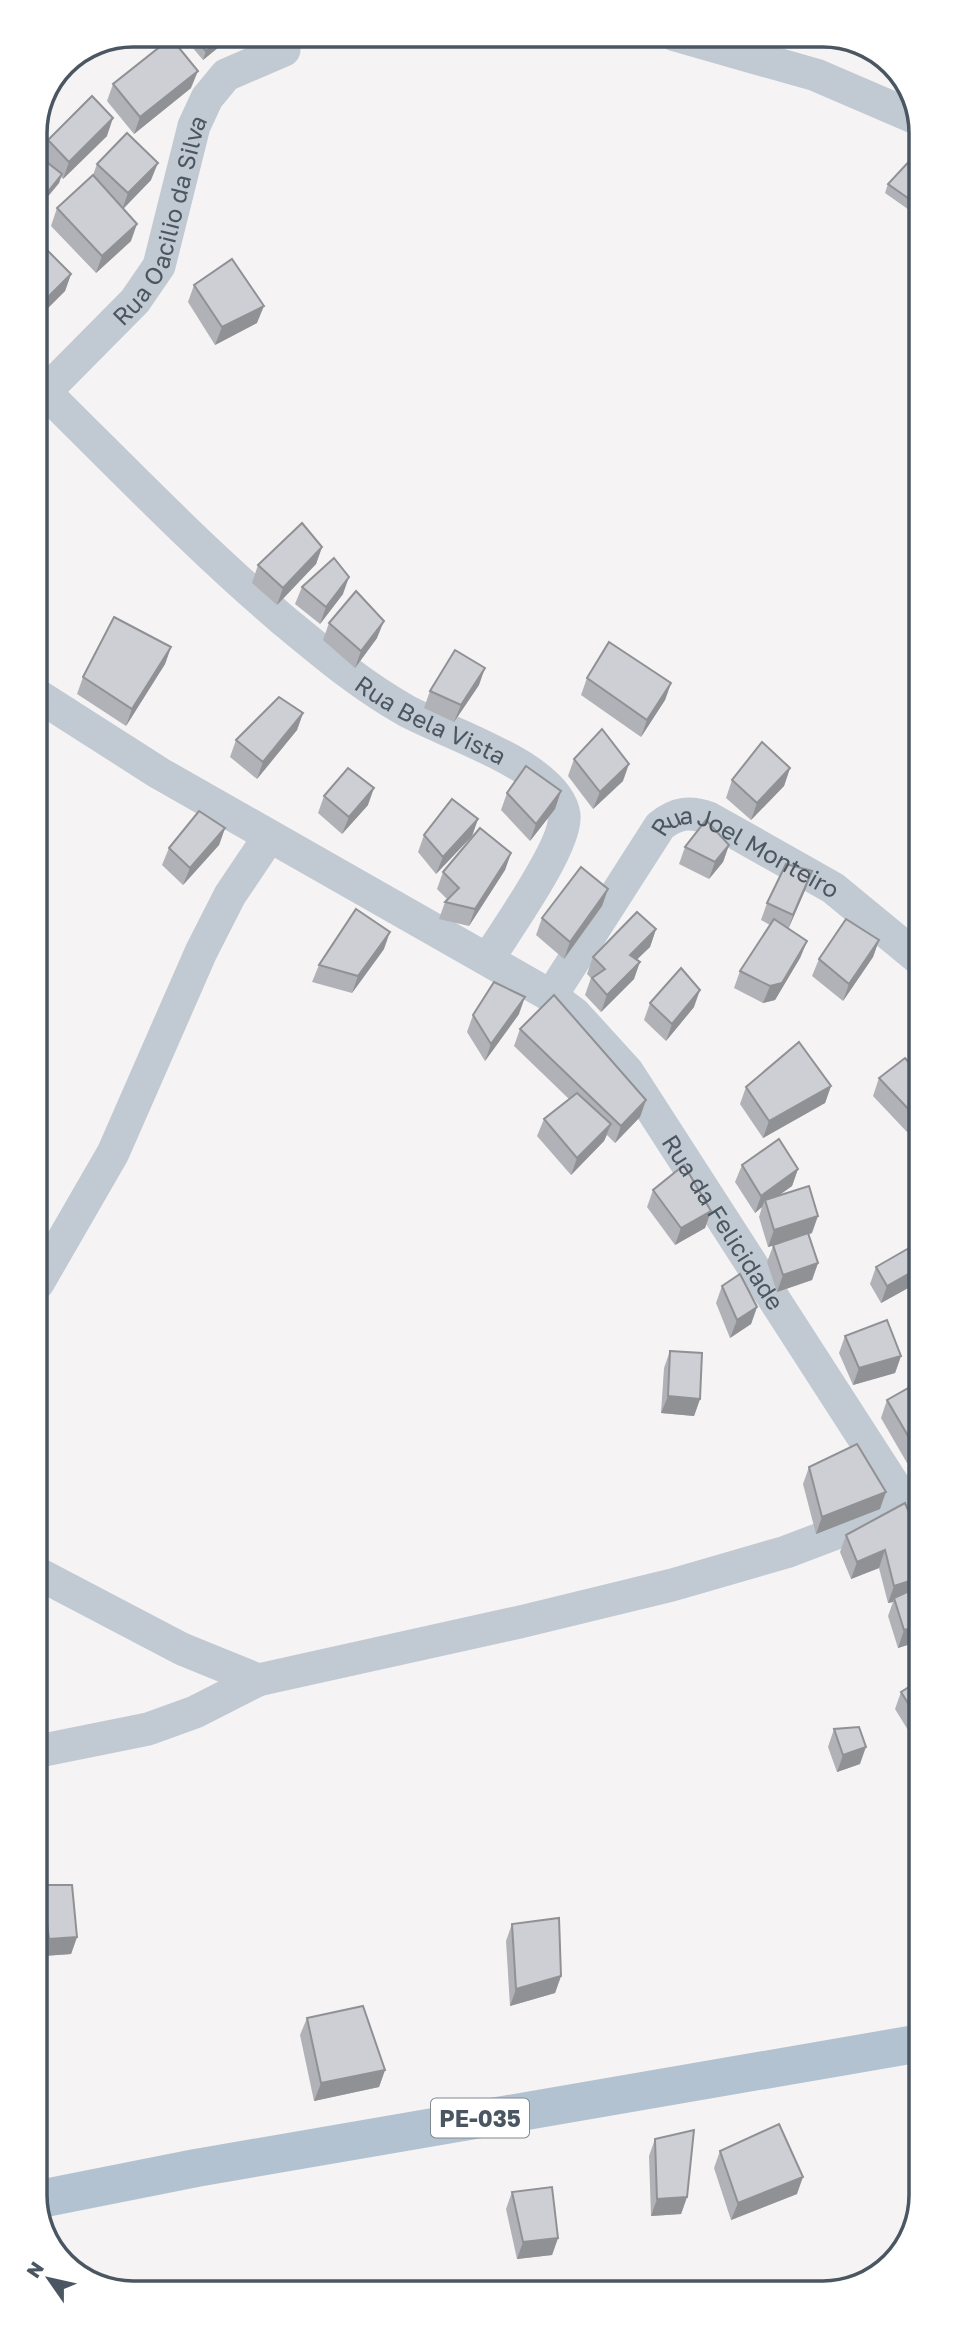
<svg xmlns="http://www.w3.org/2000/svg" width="956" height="2328" font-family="'Golos Text',sans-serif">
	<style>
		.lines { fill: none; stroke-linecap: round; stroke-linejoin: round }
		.minor { stroke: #c1cad2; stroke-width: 33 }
		.primary { stroke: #b3c2d1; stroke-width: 38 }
		.wall { fill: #b0b2b7 }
		.shaded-wall { fill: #909195 }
		.building { fill: #cdcfd5; stroke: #909195; stroke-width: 2 }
		.labels { text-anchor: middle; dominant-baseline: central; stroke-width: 5; stroke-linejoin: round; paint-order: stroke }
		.shield { fill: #fff; stroke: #808990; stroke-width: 2 }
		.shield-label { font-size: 23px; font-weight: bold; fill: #4a5661 }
		.street-label { font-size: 24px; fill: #4a5661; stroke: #fff }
		.rim { fill: none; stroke: #4a5661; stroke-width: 3.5 }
	</style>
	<rect width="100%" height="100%" fill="#f5f3f3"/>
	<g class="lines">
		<g class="minor">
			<polyline points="675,35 816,75 916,118"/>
			<path id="s1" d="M45 392C123 469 199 548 282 619 322 652 359 684 405 710 443 732 557 766 564 815 568 844 506 930 488 959"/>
			<path id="s2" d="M36 401 135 301 159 266 194 126 207 98 226 75 284 50"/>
			<path id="s3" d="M37 695 159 773 551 996 575 1014 627 1071 919 1524"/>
			<path id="s4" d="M551 996 660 826C676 813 689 811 709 818L833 888 918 958"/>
			<polyline points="38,1283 113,1153 201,952 230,895 269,837"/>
			<polyline points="39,1574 182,1649 258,1680"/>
			<polyline points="39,1751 148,1729 195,1712 258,1680 520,1622 672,1585 786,1552 907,1506"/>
		</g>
		<polyline class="primary" points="40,2199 196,2168 921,2043"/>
	</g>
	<g class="wall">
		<polygon points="182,35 227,35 225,42 203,60"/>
		<polygon points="113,84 191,88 134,134 107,101"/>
		<polygon points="107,136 63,179 61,177 59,183 40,206 35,203 35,153 44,160 41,157 48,140"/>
		<polygon points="916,156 916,206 912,212 885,193 888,184"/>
		<polygon points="97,164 151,180 123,209 131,241 96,273 51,226 57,208 93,175"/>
		<polygon points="35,238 71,274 65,291 37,319 36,318"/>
		<polygon points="194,285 257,323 215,345 188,302"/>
		<polygon points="322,547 316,564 277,605 252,583 258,565"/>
		<polygon points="302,587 343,594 320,624 295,604"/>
		<polygon points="329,623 377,638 355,668 323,640"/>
		<polygon points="171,647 165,664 126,726 77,694 83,677"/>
		<polygon points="587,678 671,683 665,700 641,737 581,695"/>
		<polygon points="479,685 454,722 424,708 430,691"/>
		<polygon points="303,713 297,730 257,779 230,757 236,740"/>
		<polygon points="574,759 623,781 593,809 568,776"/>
		<polygon points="790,768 784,786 751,820 726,798 732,780"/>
		<polygon points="561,791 555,809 530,841 501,810 507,793"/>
		<polygon points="324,796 368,805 342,834 318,813"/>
		<polygon points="478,819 472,836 436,874 418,852 424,835"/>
		<polygon points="225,828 219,845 183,885 162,865 169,848"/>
		<polygon points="729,845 723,862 709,879 679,864 685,847"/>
		<polygon points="511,853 505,870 469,926 439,919 445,902 447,899 437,889 443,872"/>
		<polygon points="806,888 788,929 807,941 800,958 775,1000 763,1003 734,988 740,971 770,925 761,920 767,903"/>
		<polygon points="608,889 602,906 564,959 536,935 542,918"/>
		<polygon points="656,929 650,947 637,959 634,979 601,1012 585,995 591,978 587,974 593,957"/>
		<polygon points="879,940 873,957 843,1001 812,976 819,959"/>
		<polygon points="384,949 352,993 312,982 319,965"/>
		<polygon points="650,1003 694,1007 666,1041 644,1020"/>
		<polygon points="519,1014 485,1061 467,1032 473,1015"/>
		<polygon points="520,1029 646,1100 640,1117 615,1143 607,1135 604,1141 571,1175 537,1136 544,1119 569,1099 514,1046"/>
		<polygon points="918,1073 918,1123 907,1132 873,1096 879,1078"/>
		<polygon points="831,1086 825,1103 763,1138 740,1104 746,1087"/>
		<polygon points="742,1165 798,1169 792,1186 779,1195 812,1233 809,1234 818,1263 812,1280 777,1292 767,1262 773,1246 768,1247 759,1217 762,1207 755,1213 735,1182"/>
		<polygon points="653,1190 711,1211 705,1228 675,1245 647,1207"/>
		<polygon points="919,1249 919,1282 881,1303 870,1284 876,1267"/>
		<polygon points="722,1286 757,1307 751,1324 730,1338 716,1303"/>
		<polygon points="845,1336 901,1356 895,1373 853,1385 839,1353"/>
		<polygon points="670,1351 700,1399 694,1416 661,1413 664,1368"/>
		<polygon points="887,1400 919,1456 907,1463 881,1418"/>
		<polygon points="809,1467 880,1509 816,1534 803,1484"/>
		<polygon points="846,1535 919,1535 920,1641 898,1648 888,1616 893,1602 888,1603 879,1568 851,1579 840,1552"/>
		<polygon points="920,1680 920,1742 916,1743 895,1709 901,1692"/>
		<polygon points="834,1729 860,1764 837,1772 828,1747"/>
		<polygon points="42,1885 77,1937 71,1954 43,1956 39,1929 39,1894"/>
		<polygon points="512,1924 561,1976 555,1993 510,2006 506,1941"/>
		<polygon points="307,2018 385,2070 379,2087 314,2101 300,2035"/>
		<polygon points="655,2139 687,2197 681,2214 651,2216 649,2156"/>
		<polygon points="720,2151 797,2194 731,2220 714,2168"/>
		<polygon points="512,2192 558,2238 552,2255 517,2259 506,2209"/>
	</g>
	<g class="shaded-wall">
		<polygon points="226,35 227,35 225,42 203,60 206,51"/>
		<polygon points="198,71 191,88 134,134 140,117"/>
		<polygon points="113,118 107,136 63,179 69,162"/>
		<polygon points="158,163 151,180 122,210 128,193"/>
		<polygon points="62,174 59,183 40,206 43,198"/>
		<polygon points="137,224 131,241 96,273 102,256"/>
		<polygon points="71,274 65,291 37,319 43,302"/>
		<polygon points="264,306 257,323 215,345 222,327"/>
		<polygon points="322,547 316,564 277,605 283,588"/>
		<polygon points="349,577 343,594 320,624 326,607"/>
		<polygon points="384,621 377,638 355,668 361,651"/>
		<polygon points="171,647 165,664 126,726 132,709"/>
		<polygon points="485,668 479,685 454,722 461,705"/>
		<polygon points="671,683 665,700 641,737 647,720"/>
		<polygon points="303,713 297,730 257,779 263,762"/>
		<polygon points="629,764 623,781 593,809 600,792"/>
		<polygon points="790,768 784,786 751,820 757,803"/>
		<polygon points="374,788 368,805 342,834 349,817"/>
		<polygon points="561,791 555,809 530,841 536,824"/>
		<polygon points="478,819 472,836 436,874 443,857"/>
		<polygon points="225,828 219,845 183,885 190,868"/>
		<polygon points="729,845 723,862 709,879 715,862"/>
		<polygon points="511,853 505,870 469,926 475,909"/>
		<polygon points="812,871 806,888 787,932 793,915"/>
		<polygon points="608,889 602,906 564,959 570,942"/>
		<polygon points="656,929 650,947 624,972 630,955"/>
		<polygon points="390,932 384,949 352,993 358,976"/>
		<polygon points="879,940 873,957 843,1001 849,984"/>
		<polygon points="807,941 800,958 775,1000 763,1003 770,986"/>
		<polygon points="640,962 634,979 601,1012 607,995"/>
		<polygon points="700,990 694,1007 666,1041 672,1024"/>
		<polygon points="525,997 519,1014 485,1061 491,1044"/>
		<polygon points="831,1086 825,1103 763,1138 769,1121"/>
		<polygon points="646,1100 640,1117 615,1143 621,1126"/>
		<polygon points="918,1111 918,1123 907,1132 913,1114"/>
		<polygon points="611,1124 604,1141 571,1175 577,1158"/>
		<polygon points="798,1169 792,1186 767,1204 765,1200 762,1207 755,1213 761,1196"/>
		<polygon points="711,1211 705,1228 675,1245 681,1228"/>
		<polygon points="818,1216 812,1233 768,1247 774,1230"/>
		<polygon points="818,1263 812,1280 777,1292 783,1275"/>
		<polygon points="919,1268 919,1282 881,1303 887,1286"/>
		<polygon points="757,1307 751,1324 730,1338 737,1320"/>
		<polygon points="901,1356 895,1373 853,1385 859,1368"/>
		<polygon points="668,1396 700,1399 694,1416 661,1413"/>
		<polygon points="919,1443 919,1456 907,1463 914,1446"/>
		<polygon points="886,1492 880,1509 816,1534 822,1517"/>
		<polygon points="885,1550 879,1568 851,1579 857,1562"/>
		<polygon points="919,1578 920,1593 894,1598 893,1602 888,1603 894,1586"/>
		<polygon points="920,1626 920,1641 898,1648 904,1630"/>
		<polygon points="866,1747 860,1764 837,1772 843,1755"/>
		<polygon points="77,1937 71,1954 43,1956 49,1939"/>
		<polygon points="561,1976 555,1993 510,2006 516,1989"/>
		<polygon points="385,2070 379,2087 314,2101 321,2083"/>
		<polygon points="803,2177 797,2194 731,2220 738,2203"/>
		<polygon points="687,2197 681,2214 651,2216 657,2199"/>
		<polygon points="558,2238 552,2255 517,2259 523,2242"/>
	</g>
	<g class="building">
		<polygon points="192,35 226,35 206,51"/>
		<polygon points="171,38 198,71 140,117 113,84"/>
		<polygon points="92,96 113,118 69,162 48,140"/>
		<polygon points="127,133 158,163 128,193 97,164"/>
		<polygon points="35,153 62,174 43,198 35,191"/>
		<polygon points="915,155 916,156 916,202 915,203 888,184"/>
		<polygon points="93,175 137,224 102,256 57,208"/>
		<polygon points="35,238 71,274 43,302 36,295"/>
		<polygon points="232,259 264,306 222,327 194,285"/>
		<polygon points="302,523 322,547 283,588 258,565"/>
		<polygon points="334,558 349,577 326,607 302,587"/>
		<polygon points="356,591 384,621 361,651 329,623"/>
		<polygon points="114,617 171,647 132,709 83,677"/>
		<polygon points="609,642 671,683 647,720 587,678"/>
		<polygon points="455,650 485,668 461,705 430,691"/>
		<polygon points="279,697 303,713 263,762 236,740"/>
		<polygon points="602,729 629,764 600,792 574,759"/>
		<polygon points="762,742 790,768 757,803 732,780"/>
		<polygon points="526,766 561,791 536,824 507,793"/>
		<polygon points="348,768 374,788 349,817 324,796"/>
		<polygon points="452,799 478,819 443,857 424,835"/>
		<polygon points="199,811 225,828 190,868 169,848"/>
		<polygon points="706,820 729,845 715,862 685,847"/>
		<polygon points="480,828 511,853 475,909 445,902 459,888 443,872"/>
		<polygon points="786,864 812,871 793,915 767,903"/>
		<polygon points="581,867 608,889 570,942 542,918"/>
		<polygon points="356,909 390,932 358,976 319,965"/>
		<polygon points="637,912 656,929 630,955 640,962 607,995 592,978 605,969 593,957"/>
		<polygon points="774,919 807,941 782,983 770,986 740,971"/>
		<polygon points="846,919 879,940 849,984 819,959"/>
		<polygon points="681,968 700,990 672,1024 650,1003"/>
		<polygon points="494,982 525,997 491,1044 473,1015"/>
		<polygon points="554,995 646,1100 621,1126 520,1029"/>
		<polygon points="799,1042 831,1086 769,1121 746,1087"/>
		<polygon points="905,1058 918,1073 918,1111 913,1114 879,1078"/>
		<polygon points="577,1093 611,1124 577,1158 544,1119"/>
		<polygon points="779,1139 798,1169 761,1196 742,1165"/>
		<polygon points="684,1165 711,1211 681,1228 653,1190"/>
		<polygon points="809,1186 818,1216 774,1230 765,1200"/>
		<polygon points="808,1233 818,1263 783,1275 773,1245"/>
		<polygon points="916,1244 919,1249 919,1268 887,1286 876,1267"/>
		<polygon points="740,1274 757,1307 737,1320 722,1286"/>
		<polygon points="887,1320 901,1356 859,1368 845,1336"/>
		<polygon points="670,1351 702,1353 700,1399 668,1396"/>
		<polygon points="919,1382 919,1443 914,1446 887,1400"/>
		<polygon points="857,1444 886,1492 822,1517 809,1467"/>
		<polygon points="905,1503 919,1535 919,1578 894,1586 885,1550 857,1562 846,1535"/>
		<polygon points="920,1586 920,1626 904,1630 894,1598"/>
		<polygon points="920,1680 920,1722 901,1692"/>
		<polygon points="859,1727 866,1747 843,1755 834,1729"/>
		<polygon points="42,1885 72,1885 77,1937 49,1939"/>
		<polygon points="559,1918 561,1976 516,1989 512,1924"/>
		<polygon points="363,2006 385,2070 321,2083 307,2018"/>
		<polygon points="779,2124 803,2177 738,2203 720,2151"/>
		<polygon points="694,2130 687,2197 657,2199 655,2139"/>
		<polygon points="552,2187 558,2238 523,2242 512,2192"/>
	</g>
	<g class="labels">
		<rect class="shield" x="431" y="2098.5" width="98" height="39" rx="5"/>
		<g class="shield-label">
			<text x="480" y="2118">PE-035</text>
		</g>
		<g class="street-label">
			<text stroke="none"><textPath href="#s2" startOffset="226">Rua Oacilio da Silva</textPath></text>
			<text stroke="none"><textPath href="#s1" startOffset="509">Rua Bela Vista</textPath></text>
			<text stroke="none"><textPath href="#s4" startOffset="298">Rua Joel Monteiro</textPath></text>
			<text stroke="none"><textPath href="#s3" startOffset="882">Rua da Felicidade</textPath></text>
		</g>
	</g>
	<path d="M0 0H956V2328H0ZM133 47H823A86 86 0 0 1 909 133V2195A86 86 0 0 1 823 2281H133A86 86 0 0 1 47 2195V133A86 86 0 0 1 133 47Z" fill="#fff" fill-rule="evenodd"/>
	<path class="rim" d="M133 47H823A86 86 0 0 1 909 133V2195A86 86 0 0 1 823 2281H133A86 86 0 0 1 47 2195V133A86 86 0 0 1 133 47Z"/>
	<g transform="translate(49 2279) rotate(304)" stroke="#ffffff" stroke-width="5" paint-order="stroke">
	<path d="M0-5L12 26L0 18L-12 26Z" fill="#4a5661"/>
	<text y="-10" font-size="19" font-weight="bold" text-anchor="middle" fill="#4a5661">N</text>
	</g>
</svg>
